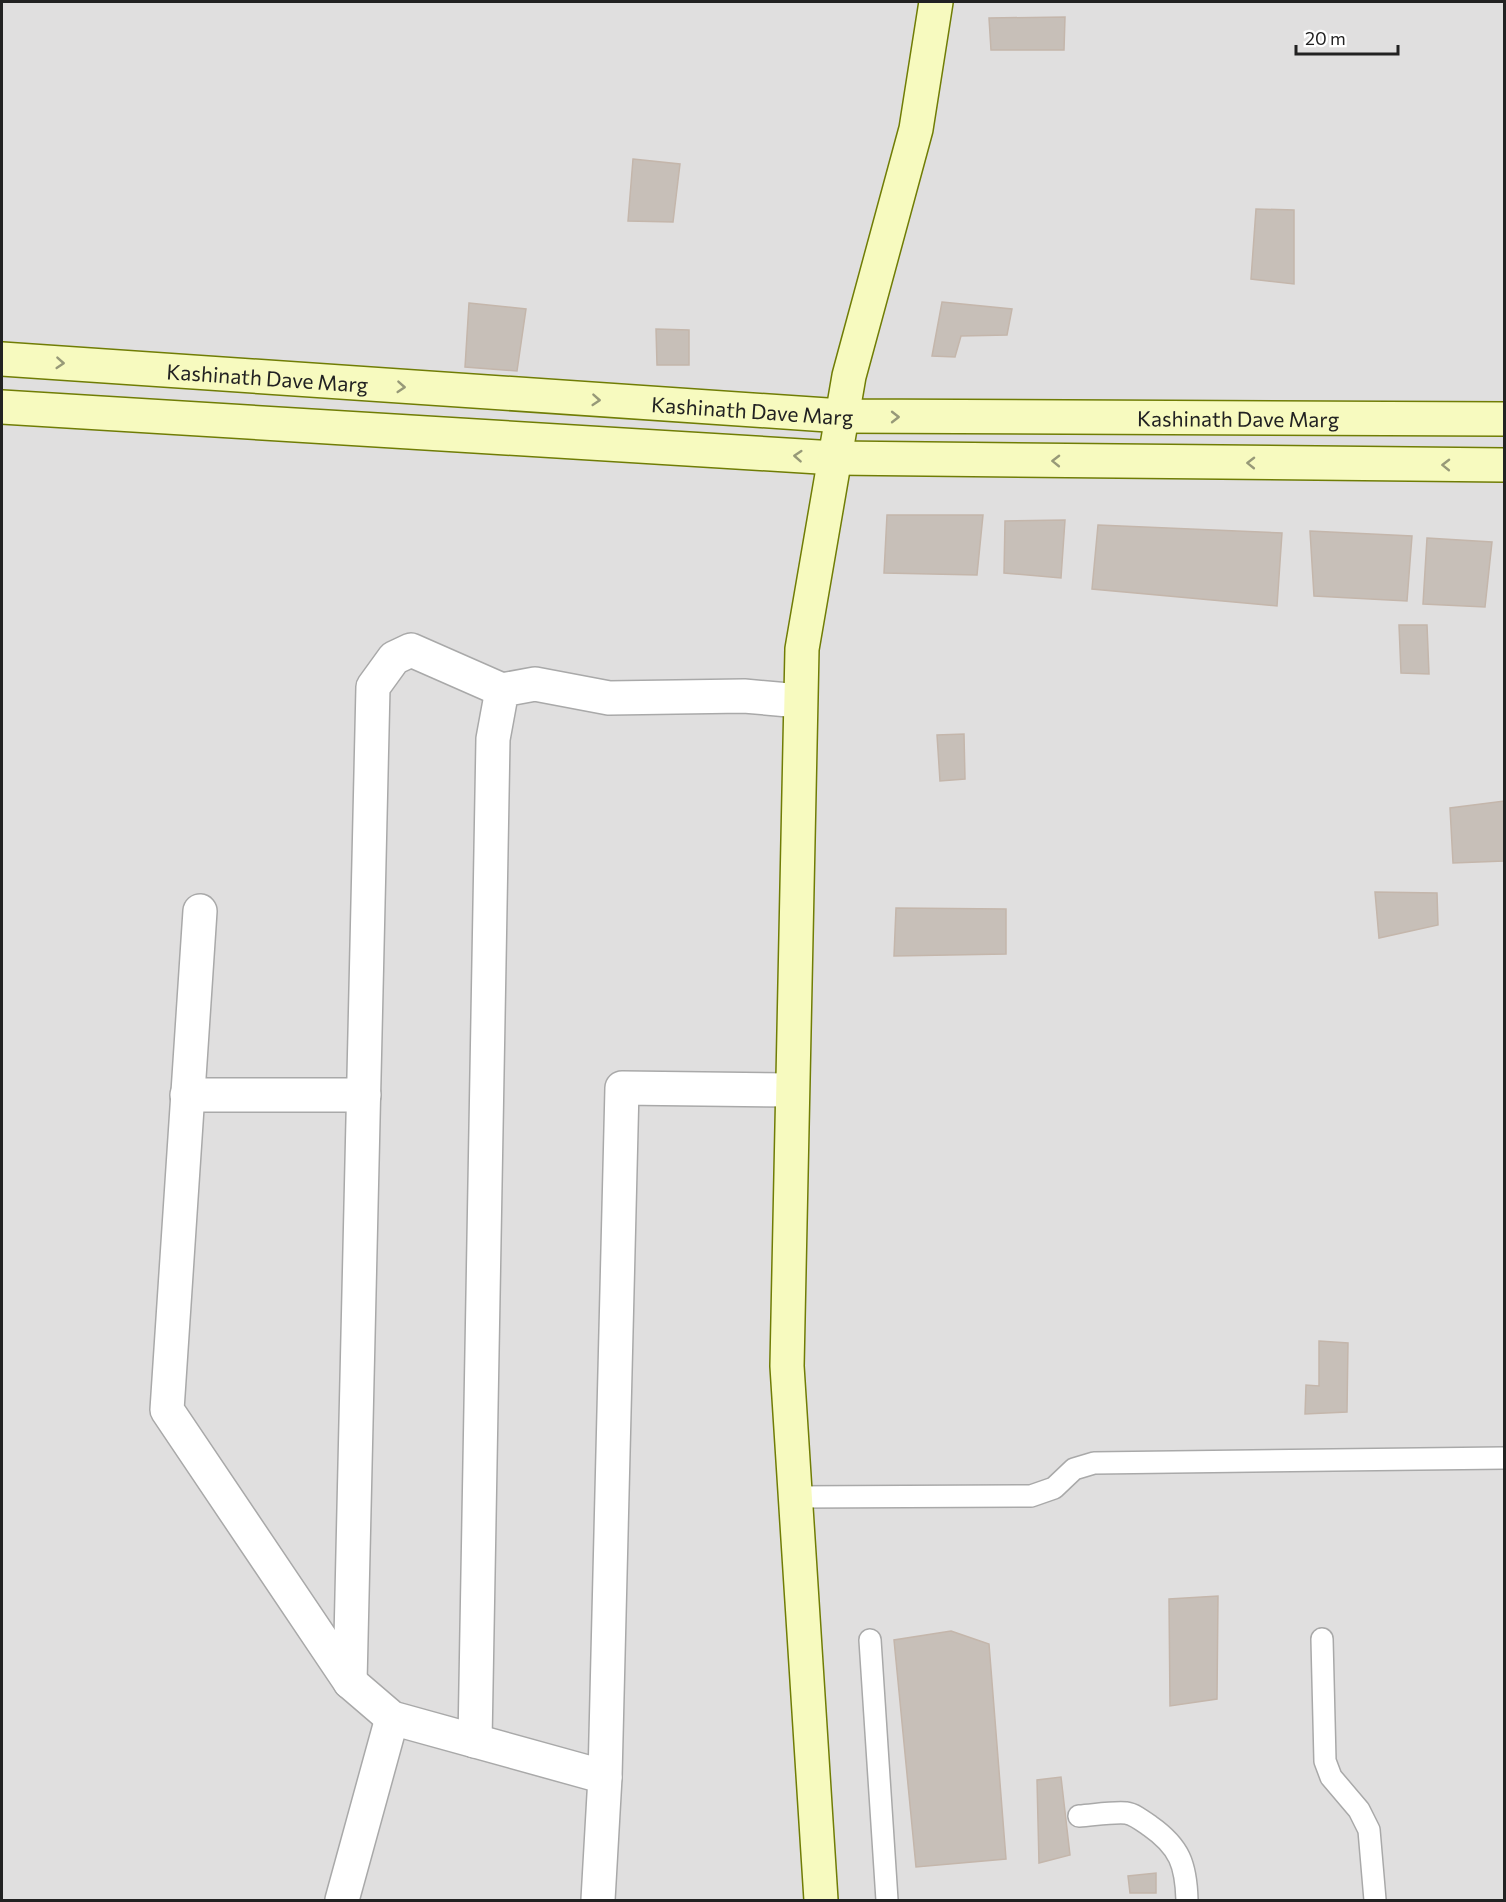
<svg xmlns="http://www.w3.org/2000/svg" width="1506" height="1902" font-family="Commissioner,sans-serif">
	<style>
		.residential { fill: #e0dfdf }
		.building { fill: #c7bfb8; stroke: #c4b6ab; stroke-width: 1.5 }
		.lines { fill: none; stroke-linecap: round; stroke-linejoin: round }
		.lane-casing { stroke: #a9a9a9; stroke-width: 24 }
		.street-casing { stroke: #a9a9a9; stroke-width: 36 }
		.secondary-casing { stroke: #707d05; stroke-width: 36 }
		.lane { stroke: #fff; stroke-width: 21 }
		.street { stroke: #fff; stroke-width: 33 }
		.secondary { stroke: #f7fabf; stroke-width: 33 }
		.oneway { stroke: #979978 }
		.labels { text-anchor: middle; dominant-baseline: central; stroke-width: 6; stroke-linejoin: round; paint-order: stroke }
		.street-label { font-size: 21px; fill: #222; stroke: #fff }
	</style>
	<rect width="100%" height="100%" fill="#f2efe9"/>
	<rect class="residential" x="2" y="2" width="1502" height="1898"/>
	<g class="building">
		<polygon points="1065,17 1064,50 991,50 989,18"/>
		<polygon points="633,159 680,164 673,222 628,221"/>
		<polygon points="1256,209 1294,210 1294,284 1251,279"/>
		<polygon points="942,302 1012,309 1007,335 961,336 955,357 932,356"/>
		<polygon points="469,303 526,309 517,371 465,367"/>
		<polygon points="656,329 689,330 689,365 657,365"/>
		<polygon points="887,515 983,515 977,575 884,573"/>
		<polygon points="1065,520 1061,578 1004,573 1005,521"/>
		<polygon points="1098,525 1282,533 1277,606 1092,589"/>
		<polygon points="1310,531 1412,536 1407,601 1314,596"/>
		<polygon points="1427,538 1492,542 1485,607 1423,604"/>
		<polygon points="1399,625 1427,625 1429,674 1401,673"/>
		<polygon points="964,734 965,779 940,781 937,735"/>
		<polygon points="1504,801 1504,861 1453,863 1450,808"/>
		<polygon points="1375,892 1437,893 1438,925 1379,938"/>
		<polygon points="896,908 1006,909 1006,954 894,956"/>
		<polygon points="1319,1341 1348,1343 1347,1412 1305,1414 1306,1385 1319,1386"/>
		<polygon points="1218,1596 1217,1699 1170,1706 1169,1599"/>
		<polygon points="951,1631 989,1644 1006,1859 916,1867 894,1640"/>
		<polygon points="1061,1777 1070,1855 1039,1863 1037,1780"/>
		<polygon points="1156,1873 1156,1893 1130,1893 1128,1876"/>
	</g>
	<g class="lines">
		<g class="lane-casing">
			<g id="lane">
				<polyline points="795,1497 1031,1496 1054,1488 1074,1469 1094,1463 1504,1458"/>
				<polyline points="1322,1639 1325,1761 1331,1777 1359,1810 1369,1830 1375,1900"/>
				<polyline points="870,1640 887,1900"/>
				<path d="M1079 1816C1094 1815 1111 1812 1126 1813 1134 1814 1143 1821 1150 1826 1180 1847 1186 1865 1187 1900"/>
			</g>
		</g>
		<g class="street-casing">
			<g id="street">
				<polyline points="200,911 167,1410 350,1682 392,1718 605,1777 598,1900"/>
				<polyline points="187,1095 364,1095"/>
				<polyline points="350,1682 373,687 394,658 411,650 502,690"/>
				<polyline points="475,1741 493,739 502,690 535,684 609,698 744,696 800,701"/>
				<polyline points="605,1777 622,1088 792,1090"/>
				<polyline points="342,1900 392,1718"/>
			</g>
		</g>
		<g class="secondary-casing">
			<g id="secondary">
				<path id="s1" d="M2 359 842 416 1504 419"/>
				<polyline points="2,407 835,458 1504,465"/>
				<polyline points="821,1900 787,1366 802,649 849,376 916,129 936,2"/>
			</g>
		</g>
		<use href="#lane" class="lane"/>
		<use href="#street" class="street"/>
		<use href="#secondary" class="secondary"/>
	</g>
	<defs><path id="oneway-chevron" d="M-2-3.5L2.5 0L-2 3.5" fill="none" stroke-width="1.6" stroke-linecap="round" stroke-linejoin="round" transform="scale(1.5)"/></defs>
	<g class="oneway">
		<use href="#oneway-chevron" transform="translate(60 363) rotate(4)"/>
		<use href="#oneway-chevron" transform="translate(401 387) rotate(4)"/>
		<use href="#oneway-chevron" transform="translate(596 400) rotate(4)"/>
		<use href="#oneway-chevron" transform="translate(895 417)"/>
		<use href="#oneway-chevron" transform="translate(798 456) rotate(-176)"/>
		<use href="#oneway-chevron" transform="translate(1056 461) rotate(-179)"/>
		<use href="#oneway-chevron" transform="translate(1251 463) rotate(-179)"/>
		<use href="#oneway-chevron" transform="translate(1446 465) rotate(-179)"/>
	</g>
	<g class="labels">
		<g class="street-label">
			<text stroke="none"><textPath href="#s1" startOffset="266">Kashinath Dave Marg</textPath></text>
			<text stroke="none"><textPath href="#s1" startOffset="752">Kashinath Dave Marg</textPath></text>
			<text stroke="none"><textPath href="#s1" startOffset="1238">Kashinath Dave Marg</textPath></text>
		</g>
	</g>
	<rect width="1506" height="1902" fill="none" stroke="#222222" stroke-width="6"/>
	<path d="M1296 45v9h102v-9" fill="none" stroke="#222222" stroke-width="3"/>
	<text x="1305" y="45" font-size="18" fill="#222222" stroke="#ffffff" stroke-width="4.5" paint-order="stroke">20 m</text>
</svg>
